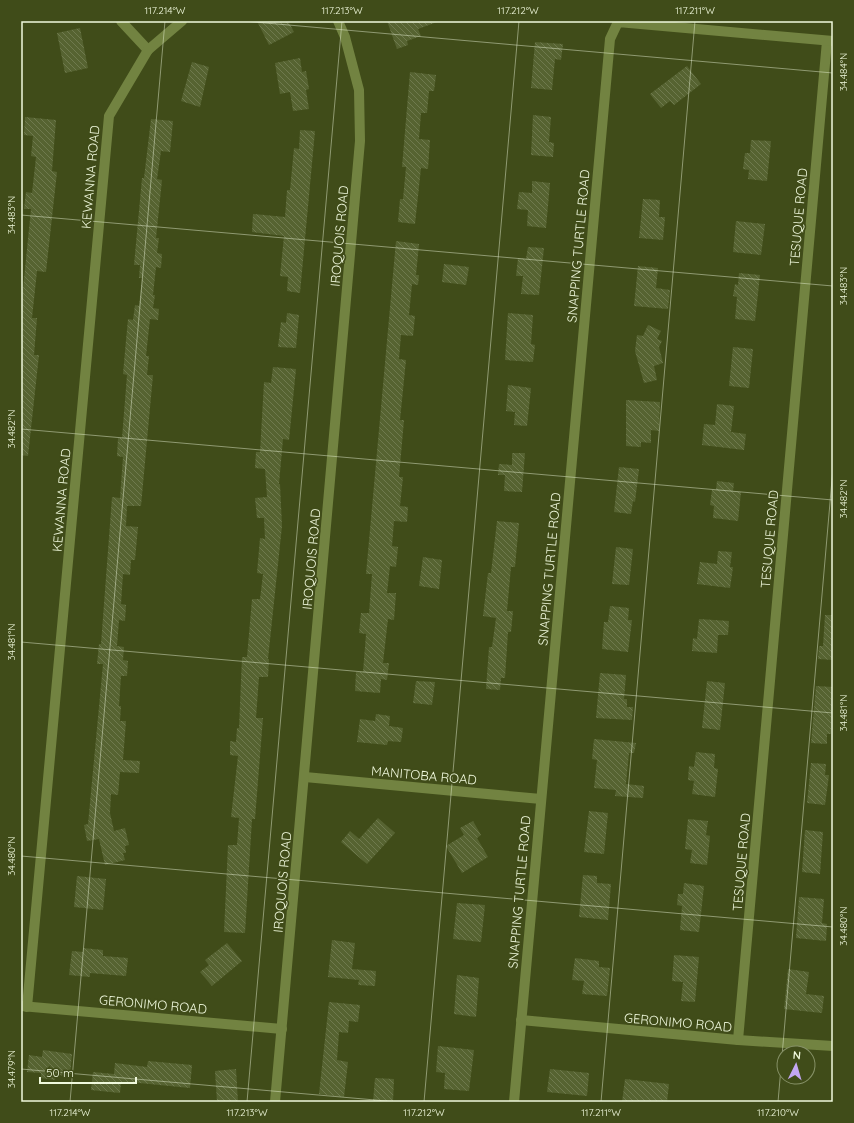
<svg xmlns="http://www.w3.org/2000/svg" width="854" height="1123" font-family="Quicksand,sans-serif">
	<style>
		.building { fill: url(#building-back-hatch) }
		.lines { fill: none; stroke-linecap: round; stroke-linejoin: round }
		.minor { stroke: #728341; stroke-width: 10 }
		.ticks { fill: none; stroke: #f0f9dd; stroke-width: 1; stroke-opacity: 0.45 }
		.labels { text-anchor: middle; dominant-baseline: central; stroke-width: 3.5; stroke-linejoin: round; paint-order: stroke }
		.street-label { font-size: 13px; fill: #f0f9dd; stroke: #404c19 }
		.neatline { fill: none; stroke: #f0f9dd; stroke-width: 1.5 }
		.ticks-label { font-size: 10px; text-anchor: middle; fill: #f0f9dd }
	</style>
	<defs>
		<pattern id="building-back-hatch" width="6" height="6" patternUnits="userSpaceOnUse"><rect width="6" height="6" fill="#566331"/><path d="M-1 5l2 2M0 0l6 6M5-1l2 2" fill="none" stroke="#6f7a4e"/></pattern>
	</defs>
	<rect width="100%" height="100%" fill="#404c19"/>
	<g class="building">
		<polygon points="257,21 288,21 294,32 269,45"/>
		<polygon points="387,21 437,21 437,22 418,29 421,36 407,41 408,45 397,49"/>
		<polygon points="80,28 88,68 65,73 57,33"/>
		<polygon points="535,42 563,44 561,60 555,59 552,90 531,88"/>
		<polygon points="300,58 302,72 306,71 309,89 306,90 309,109 293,111 290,92 280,94 275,63"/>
		<polygon points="192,62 209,67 200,107 181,101"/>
		<polygon points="687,66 701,84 674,105 670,101 661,108 650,94"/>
		<polygon points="410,72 436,75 434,91 429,91 427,113 421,113 419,139 430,140 428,169 421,168 415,224 398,222 400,199 403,199 406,167 402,167"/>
		<polygon points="533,115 551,117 549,142 554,143 553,157 531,155"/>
		<polygon points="25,117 56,120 52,171 57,172 46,272 37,271 32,318 37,318 34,355 39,355 28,456 21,455 21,351 23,331 21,331 21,289 23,289 31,209 24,209 26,192 32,193 36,157 31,156 33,136 24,135"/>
		<polygon points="151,119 173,121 170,152 161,151 157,179 162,180 156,238 159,238 157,253 162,254 161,268 156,267 153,295 155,295 153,308 159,309 158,320 150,319 146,356 149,356 147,375 153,375 141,506 127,506 126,526 138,527 135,560 131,560 130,575 123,574 121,604 126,605 125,621 119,620 117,646 124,647 123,660 128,661 127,676 121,676 119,706 121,706 120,721 126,721 123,760 140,761 139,773 120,772 118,795 111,794 110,813 114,831 125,828 129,845 125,846 126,853 123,853 125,860 105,865 99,839 87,841 84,825 88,824 103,664 97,664 99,644 101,644 112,497 120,498 123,457 117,456 118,438 122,438 127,375 123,374 126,340 128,319 133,320 135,305 139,306 142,278 139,278 140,265 134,265 142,178 144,178"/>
		<polygon points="300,130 315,131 300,293 287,291 288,277 280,276 284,236 252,232 253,214 285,217 287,190 290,190 294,148 299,149"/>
		<polygon points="751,140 771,141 767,181 748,179 749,170 743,169 745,153 750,153"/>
		<polygon points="532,181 550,183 546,228 527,226 528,210 517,209 519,192 532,193"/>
		<polygon points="643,199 660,200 659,217 665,217 663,240 639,238"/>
		<polygon points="736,221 765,224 761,255 733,252"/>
		<polygon points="396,241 419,244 416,275 419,275 418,285 412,284 409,315 415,316 413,336 401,335 399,359 406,360 400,420 404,420 399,477 403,477 400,506 408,507 407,522 394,521 392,546 398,547 396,567 390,566 387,593 396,593 394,620 388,619 383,663 389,663 387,680 381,679 380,693 355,691 356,672 363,672 366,634 359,633 361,613 369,613 372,574 366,574"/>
		<polygon points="528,247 544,248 539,295 521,294 523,276 516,276 518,258 526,259"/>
		<polygon points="444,264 469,267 466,285 442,282"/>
		<polygon points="638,266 658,268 656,288 670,290 668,309 634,306"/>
		<polygon points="739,273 760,275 755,321 735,319 737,297 733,296 735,284 738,285"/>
		<polygon points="287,313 299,315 296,348 278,347 281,322 286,323"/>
		<polygon points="508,313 533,315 531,344 535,345 533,362 505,360"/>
		<polygon points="648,325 661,331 657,339 662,341 659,347 663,363 654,366 657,380 644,383 635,351 637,335 643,336"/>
		<polygon points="733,347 753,349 749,388 729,386"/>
		<polygon points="273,367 296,369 289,440 283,439 279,484 280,484 282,526 268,659 269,659 268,677 259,677 256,718 263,718 255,819 252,819 245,933 224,932 228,845 237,845 239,818 231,817 238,756 230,755 230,741 236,742 237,728 239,728 242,657 247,657 252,599 260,599 263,574 257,573 260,538 265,539 264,518 257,518 255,498 267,497 265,469 255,468 256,452 260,452 264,382 271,383"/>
		<polygon points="508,385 531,388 527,426 514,425 515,412 506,411"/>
		<polygon points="626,400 660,402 659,431 651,430 651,443 641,442 641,447 626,446"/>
		<polygon points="717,404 734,406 731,432 746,434 744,450 702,445 704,424 715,425"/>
		<polygon points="512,453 525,453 522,492 504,491 505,475 498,475 499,464 512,465"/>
		<polygon points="619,467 639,469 635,502 633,501 631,514 614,512"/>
		<polygon points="717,481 734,483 733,491 741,492 738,521 713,518 714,506 710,505 712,490 716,490"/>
		<polygon points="497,521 519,523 515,567 511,567 507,611 513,611 511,632 508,632 505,678 501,678 500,690 486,689 489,647 492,647 496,618 483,616 488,573 491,573"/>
		<polygon points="616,547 633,549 629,585 612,584"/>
		<polygon points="718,551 732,552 730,567 733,567 730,588 697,584 700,562 717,564"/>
		<polygon points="423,557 442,560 439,589 419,586"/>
		<polygon points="610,606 629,608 628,620 632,620 628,652 602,649 604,622 608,622"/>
		<polygon points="825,615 833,615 833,660 818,659 819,646 823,646"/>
		<polygon points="699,619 729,621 728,635 718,635 717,653 692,651 693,638 697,639"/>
		<polygon points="600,673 626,675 624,699 627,699 627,707 633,707 632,720 596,718"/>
		<polygon points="416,681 435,682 432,705 413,703"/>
		<polygon points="707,681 725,683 720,730 702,728"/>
		<polygon points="816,686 833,687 831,734 827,734 827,744 811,743"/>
		<polygon points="376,714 390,716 389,726 403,728 401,742 388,741 387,745 357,742 360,719 375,721"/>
		<polygon points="594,739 636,743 634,753 629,753 626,784 644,786 643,798 615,796 616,790 594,788 597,760 592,759"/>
		<polygon points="696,752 715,754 714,768 718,769 715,797 692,794 694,781 688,780 689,766 694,767"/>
		<polygon points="811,763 826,764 825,775 829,775 825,805 807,803"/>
		<polygon points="589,811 608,813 604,854 584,852"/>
		<polygon points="378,818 395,833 367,864 341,842 350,831 359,839"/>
		<polygon points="688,819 708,821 706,835 710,836 707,865 690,863 692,850 685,849"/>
		<polygon points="473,821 481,835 477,838 488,857 462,873 446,846 464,835 460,828"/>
		<polygon points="805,830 823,832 820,874 802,872"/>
		<polygon points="583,875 597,876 597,883 611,884 608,920 579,917"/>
		<polygon points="77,876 106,879 103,910 74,907"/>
		<polygon points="684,883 704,886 699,932 680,930 682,906 677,905 678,894 683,894"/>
		<polygon points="799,897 824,899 822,923 827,924 826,941 796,938"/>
		<polygon points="457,903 485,905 481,942 453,939"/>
		<polygon points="332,940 355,943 352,969 376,971 375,986 358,985 359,980 328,977"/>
		<polygon points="227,943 242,961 212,986 200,972 209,965 205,960"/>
		<polygon points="83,948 103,950 103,956 128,958 126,976 90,973 90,977 69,975 72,951 83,952"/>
		<polygon points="674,955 699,957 695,1002 681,1001 683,982 672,981"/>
		<polygon points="575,958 599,961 599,967 610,968 607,996 582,994 584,981 572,980"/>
		<polygon points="788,969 809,972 806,994 824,996 822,1013 784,1009"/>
		<polygon points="457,975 479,978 476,1017 454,1014"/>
		<polygon points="329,1002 360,1005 358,1022 349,1021 348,1033 339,1032 337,1060 348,1062 344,1097 319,1094"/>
		<polygon points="438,1046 474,1050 469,1091 444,1089 445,1073 436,1072"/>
		<polygon points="43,1050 72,1054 70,1076 56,1075 55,1080 41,1078 41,1073 27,1072 29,1055 42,1057"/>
		<polygon points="148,1061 192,1065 190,1088 129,1082 129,1083 121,1082 120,1093 91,1090 93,1072 114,1074 115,1063 147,1067"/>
		<polygon points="236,1069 238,1102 217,1102 215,1071"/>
		<polygon points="550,1069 589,1073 587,1096 547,1092"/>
		<polygon points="375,1078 394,1079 393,1102 373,1102"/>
		<polygon points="625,1079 669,1084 667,1102 622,1102"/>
	</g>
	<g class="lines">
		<g class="minor">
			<polyline points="121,21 148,50"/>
			<polyline points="305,777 541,799"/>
			<polyline points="21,1006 282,1029"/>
			<polyline points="27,1007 109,116 148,50 182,21"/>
			<polyline points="521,1020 738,1040 833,1046"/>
			<polyline points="738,1040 827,41"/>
			<polyline points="275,1102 360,141 359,90 345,37 338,21"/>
			<polyline points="514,1102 610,39 618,22 833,41"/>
		</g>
	</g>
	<path class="ticks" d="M243 21 833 73M21 215 833 286M21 429 833 500M21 642 833 713M21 856 833 927M21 1069 398 1102M70 1102 165 21M247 1102 342 21M424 1102 519 21M601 1102 695 21M778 1102 833 468"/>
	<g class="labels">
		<g class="street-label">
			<text transform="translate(90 177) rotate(-85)">KEWANNA ROAD</text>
			<text transform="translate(798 217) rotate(-85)">TESUQUE ROAD</text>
			<text transform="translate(339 236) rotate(-85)">IROQUOIS ROAD</text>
			<text transform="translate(578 246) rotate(-85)">SNAPPING TURTLE ROAD</text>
			<text transform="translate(61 500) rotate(-85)">KEWANNA ROAD</text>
			<text transform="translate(769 539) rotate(-85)">TESUQUE ROAD</text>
			<text transform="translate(311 559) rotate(-85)">IROQUOIS ROAD</text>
			<text transform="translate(549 569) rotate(-85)">SNAPPING TURTLE ROAD</text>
			<text transform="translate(424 775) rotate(5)">MANITOBA ROAD</text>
			<text transform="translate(741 862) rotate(-85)">TESUQUE ROAD</text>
			<text transform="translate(282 882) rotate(-85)">IROQUOIS ROAD</text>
			<text transform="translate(519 892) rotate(-85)">SNAPPING TURTLE ROAD</text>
			<text transform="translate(153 1004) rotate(5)">GERONIMO ROAD</text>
			<text transform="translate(678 1022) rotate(5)">GERONIMO ROAD</text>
		</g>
	</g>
	<rect width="854" height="1123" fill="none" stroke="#404c19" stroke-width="44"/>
	<g transform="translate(796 1065) rotate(5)"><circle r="19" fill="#404c19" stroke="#869167"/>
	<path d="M0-3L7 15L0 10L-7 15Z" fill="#c3a7f2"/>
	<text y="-6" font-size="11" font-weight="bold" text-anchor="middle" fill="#f0f9dd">N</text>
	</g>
	<path d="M40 1077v6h96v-6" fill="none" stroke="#f0f9dd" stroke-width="2"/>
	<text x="46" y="1077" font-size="12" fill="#f0f9dd" stroke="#404c19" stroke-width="3" paint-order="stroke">50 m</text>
	<rect x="22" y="22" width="810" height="1079" class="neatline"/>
	<g class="ticks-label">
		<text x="165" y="14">117.214°W</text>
		<text x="342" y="14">117.213°W</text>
		<text x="518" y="14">117.212°W</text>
		<text x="695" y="14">117.211°W</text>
		<text transform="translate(843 72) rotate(-90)" y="4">34.484°N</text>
		<text transform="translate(11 215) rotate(-90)" y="4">34.483°N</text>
		<text transform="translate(843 286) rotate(-90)" y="4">34.483°N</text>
		<text transform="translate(11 429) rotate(-90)" y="4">34.482°N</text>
		<text transform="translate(843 499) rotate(-90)" y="4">34.482°N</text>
		<text transform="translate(11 642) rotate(-90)" y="4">34.481°N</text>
		<text transform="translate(843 713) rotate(-90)" y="4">34.481°N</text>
		<text transform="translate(11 856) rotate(-90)" y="4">34.480°N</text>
		<text transform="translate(843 926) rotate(-90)" y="4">34.480°N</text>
		<text transform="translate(11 1069) rotate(-90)" y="4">34.479°N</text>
		<text x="70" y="1116">117.214°W</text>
		<text x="247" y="1116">117.213°W</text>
		<text x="424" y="1116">117.212°W</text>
		<text x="601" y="1116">117.211°W</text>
		<text x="778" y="1116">117.210°W</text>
	</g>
</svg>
